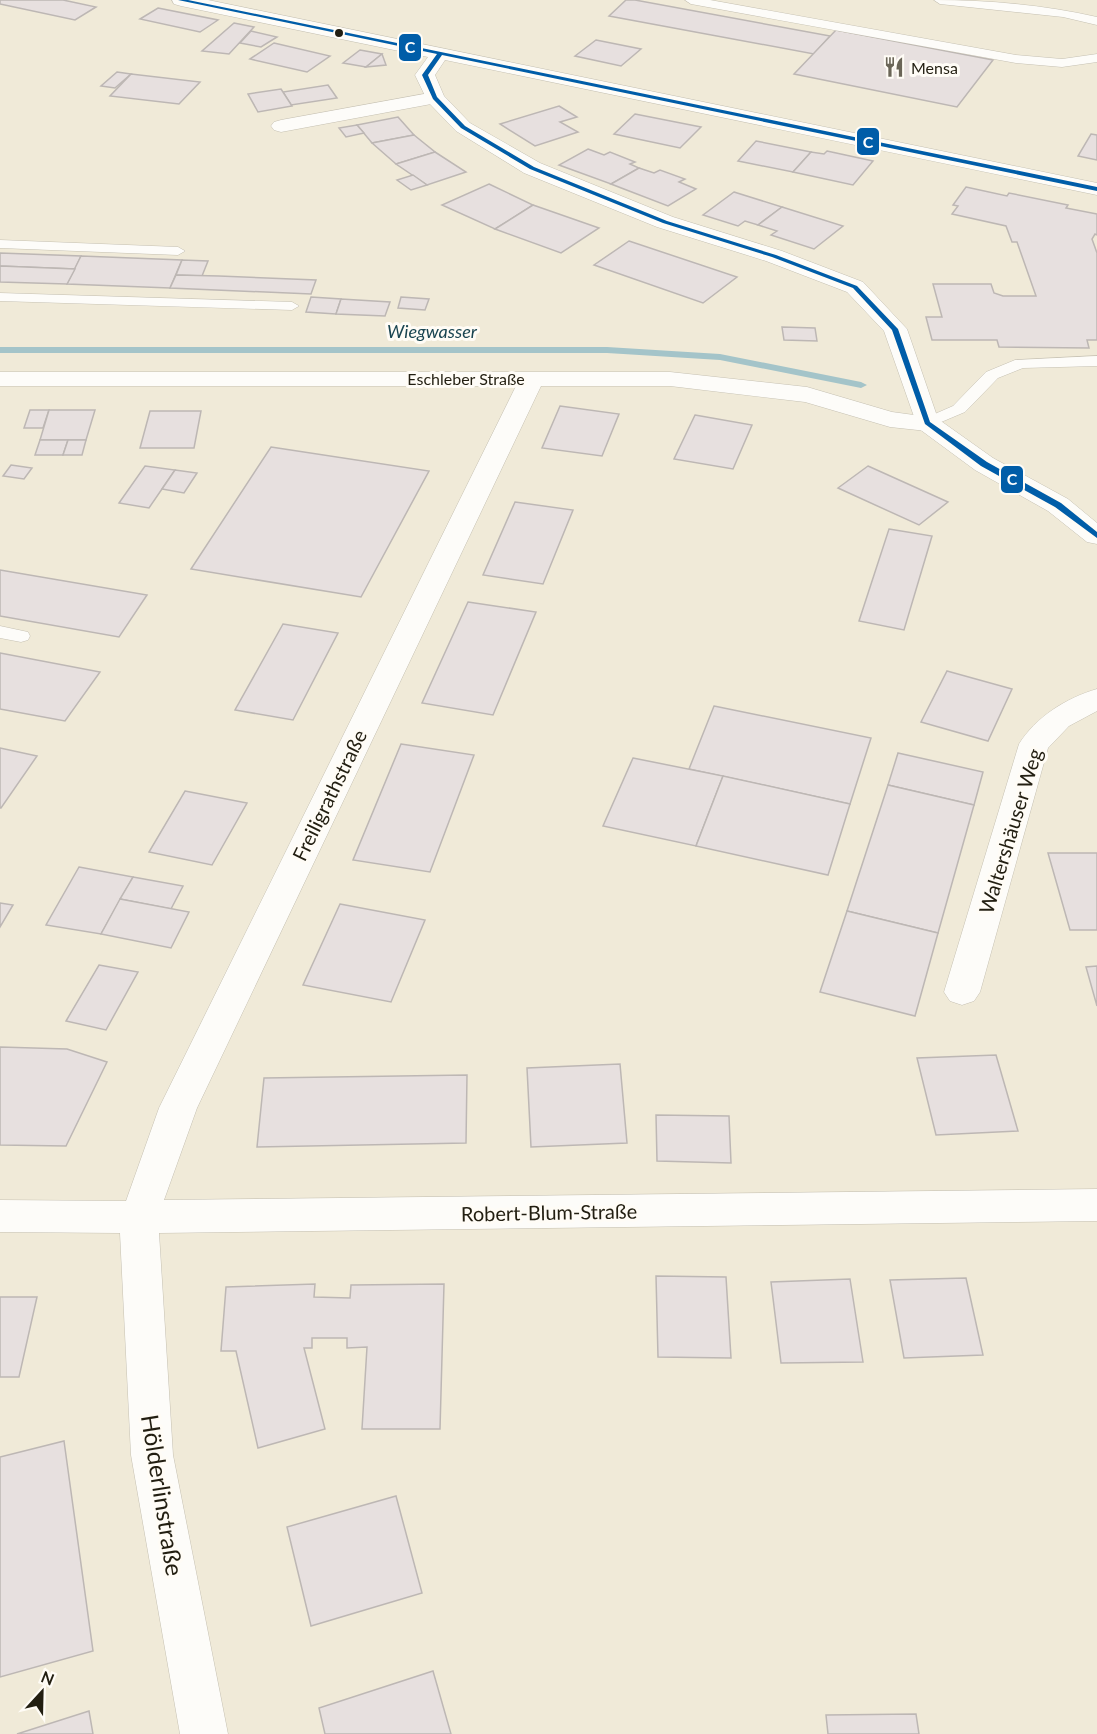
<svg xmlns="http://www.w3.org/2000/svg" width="1097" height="1734" font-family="Lato,sans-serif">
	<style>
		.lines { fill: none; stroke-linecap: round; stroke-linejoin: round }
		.stream { fill: #a4c4c9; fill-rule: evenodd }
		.building { fill: #e7e0df; stroke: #bdb7b4; stroke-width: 1.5 }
		.lane-casing { stroke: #c5c0b2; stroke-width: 1 }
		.street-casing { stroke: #c5c0b2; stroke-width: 1 }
		.secondary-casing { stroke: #c5c0b2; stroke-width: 1 }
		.lane { fill: #fdfcf9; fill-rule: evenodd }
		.street { fill: #fdfcf9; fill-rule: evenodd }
		.secondary { fill: #fdfcf9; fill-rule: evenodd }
		.bus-1-casing { stroke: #fffcf6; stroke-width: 5 }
		.bus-1 { fill: #005da8; fill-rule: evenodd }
		.bus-dot { fill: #221e11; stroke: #fffcf6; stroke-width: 2 }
		.labels { text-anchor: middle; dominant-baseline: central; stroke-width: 6; stroke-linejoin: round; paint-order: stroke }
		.far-poi-label { font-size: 16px; fill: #221e11; stroke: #fffcf6; text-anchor: start }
		.far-street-label { font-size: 16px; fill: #221e11; stroke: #fffcf6 }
		.far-water-label { font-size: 18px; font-style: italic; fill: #1a4551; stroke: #fffcf6 }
		.street-label { font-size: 20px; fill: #221e11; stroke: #fffcf6 }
		.near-street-label { font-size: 24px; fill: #221e11; stroke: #fffcf6 }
		.line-badge { stroke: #fffcf6; stroke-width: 2 }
		.badge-label { font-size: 16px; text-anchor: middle; font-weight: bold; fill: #fff }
	</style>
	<rect width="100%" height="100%" fill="#f0ead8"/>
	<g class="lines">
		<polygon class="stream" points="0,347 607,347 720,354 861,382 867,385 861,388 720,360 607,353 0,353"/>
	</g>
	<g class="building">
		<polygon points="0,0 63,0 96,7 75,20 0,4"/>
		<polygon points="626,0 635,0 830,36 814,54 609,16"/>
		<polygon points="158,8 218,20 200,32 140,19"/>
		<polygon points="234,23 254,27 229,54 202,51"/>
		<polygon points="836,30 993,60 957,107 794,74"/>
		<polygon points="251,31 277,37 261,47 240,43"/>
		<polygon points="596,40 641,49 621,66 575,56"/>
		<polygon points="274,43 330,56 307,72 250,59"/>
		<polygon points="360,50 382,54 366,67 343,63"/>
		<polygon points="382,54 386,65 366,67"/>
		<polygon points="117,72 131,74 115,88 101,86"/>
		<polygon points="131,74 200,82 179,104 110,96"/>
		<polygon points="328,85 337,98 291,105 283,92"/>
		<polygon points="281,89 292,106 258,112 248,94"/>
		<polygon points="559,106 577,117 560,122 578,132 535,146 500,124"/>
		<polygon points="635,114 701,127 680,148 614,134"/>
		<polygon points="398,117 414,135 372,143 357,125"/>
		<polygon points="357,125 364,133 346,137 339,128"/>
		<polygon points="1091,134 1097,135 1097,160 1078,156"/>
		<polygon points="414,135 435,152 396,164 372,143"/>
		<polygon points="756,141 811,152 793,172 738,161"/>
		<polygon points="588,149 604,155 610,152 635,162 630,164 639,168 611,184 559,165"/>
		<polygon points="827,151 873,161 853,185 793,172 811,152 824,154"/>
		<polygon points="435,152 466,172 427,185 396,164"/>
		<polygon points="639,168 654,173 660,170 685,179 679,182 696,189 668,206 611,184"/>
		<polygon points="413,175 427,185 411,190 397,180"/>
		<polygon points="489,184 533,205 495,229 442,205"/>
		<polygon points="966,187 1007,196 1009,193 1068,205 1066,208 1097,214 1097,235 1095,234 1092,239 1097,253 1097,340 1087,340 1089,348 999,347 997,340 932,340 926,317 942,317 933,284 991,284 994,293 1003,296 1036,296 1017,242 1012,242 1006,226 952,214 958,206 953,205"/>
		<polygon points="734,192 782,207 758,225 745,221 738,226 703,215"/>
		<polygon points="533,205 599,228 561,253 495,229"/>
		<polygon points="782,207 843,226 814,249 771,235 777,231 758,225"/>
		<polygon points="629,241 737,277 703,303 594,265"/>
		<polygon points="0,253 81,256 75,269 0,266"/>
		<polygon points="81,256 182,260 170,288 67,284"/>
		<polygon points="182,260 208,261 202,276 176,275"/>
		<polygon points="0,266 75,269 67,284 0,282"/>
		<polygon points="176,275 219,276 316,280 311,294 170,288"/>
		<polygon points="311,297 341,299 336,314 306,312"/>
		<polygon points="401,297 429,299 425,310 398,308"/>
		<polygon points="341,299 390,302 385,316 336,314"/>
		<polygon points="782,327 815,328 817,341 784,340"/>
		<polygon points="560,406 619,414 602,456 542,448"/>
		<polygon points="30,410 49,410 43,428 24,428"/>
		<polygon points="49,410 95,410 86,440 40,440"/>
		<polygon points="150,411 201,411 194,448 140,448"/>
		<polygon points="695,415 752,425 733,469 674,459"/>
		<polygon points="40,440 68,440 63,455 35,455"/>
		<polygon points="68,440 86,440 82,455 63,455"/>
		<polygon points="271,447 429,471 361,597 191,569"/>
		<polygon points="11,465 32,468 24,479 3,476"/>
		<polygon points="145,466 175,470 149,508 119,503"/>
		<polygon points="868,466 948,502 919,525 838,488"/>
		<polygon points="175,470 197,473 184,493 162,489"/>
		<polygon points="515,502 573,510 543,584 483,575"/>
		<polygon points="889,529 932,536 904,630 859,621"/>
		<polygon points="0,570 147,595 119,637 0,616"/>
		<polygon points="468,602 536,612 493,715 422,703"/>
		<polygon points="283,624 338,633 293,720 235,710"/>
		<polygon points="0,653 100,672 65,721 0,709"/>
		<polygon points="947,671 1012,689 988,741 921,722"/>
		<polygon points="714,706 871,738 850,804 689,769"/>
		<polygon points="401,744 474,755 430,872 353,860"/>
		<polygon points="0,748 37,756 1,808 0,808"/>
		<polygon points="898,753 983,772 974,805 888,785"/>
		<polygon points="633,758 723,776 696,846 603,826"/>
		<polygon points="723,776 850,804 828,875 696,846"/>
		<polygon points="888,785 974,805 938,933 847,911"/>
		<polygon points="185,791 247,803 212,865 149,852"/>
		<polygon points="1048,853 1097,853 1097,930 1070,930"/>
		<polygon points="79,867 133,877 101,934 46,925"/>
		<polygon points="133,877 183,886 171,909 120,899"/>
		<polygon points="120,899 189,912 171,948 101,934"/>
		<polygon points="0,903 13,905 0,927"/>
		<polygon points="340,904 425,920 391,1002 303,985"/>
		<polygon points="847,911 938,933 915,1016 820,992"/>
		<polygon points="99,965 138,972 106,1030 66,1021"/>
		<polygon points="1097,966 1097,1006 1086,967"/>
		<polygon points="0,1047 67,1049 107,1062 66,1146 0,1145"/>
		<polygon points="996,1055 1018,1131 936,1135 917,1058"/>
		<polygon points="620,1064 627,1143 531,1147 527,1068"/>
		<polygon points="467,1075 466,1143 257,1147 264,1078"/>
		<polygon points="656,1115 729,1116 731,1163 657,1161"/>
		<polygon points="656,1276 726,1277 731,1358 658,1357"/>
		<polygon points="966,1278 983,1355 904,1358 890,1280"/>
		<polygon points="850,1279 863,1362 781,1363 771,1282"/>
		<polygon points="315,1284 314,1297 350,1298 351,1285 444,1284 440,1429 362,1429 367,1347 347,1348 347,1338 312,1338 312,1348 304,1348 325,1429 258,1448 236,1351 221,1351 226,1287"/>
		<polygon points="0,1297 37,1297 19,1377 0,1377"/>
		<polygon points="64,1441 93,1651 0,1677 0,1457"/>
		<polygon points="396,1496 422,1593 311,1626 287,1527"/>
		<polygon points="433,1671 451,1734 325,1734 319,1708"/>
		<polygon points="89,1711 93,1734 17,1734"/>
		<polygon points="916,1714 919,1734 828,1734 826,1715"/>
	</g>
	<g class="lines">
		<g class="lane-casing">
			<g id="lane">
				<polygon points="685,0 710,0 1016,55 1062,59 1097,54 1097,62 1062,67 1016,63 691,4"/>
				<path d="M934 0C989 0 1044 5 1097 17V25L1063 17 940 4Z"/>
				<polygon points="0,240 178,247 185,251 178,255 0,248"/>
				<polygon points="0,293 292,302 299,306 292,310 0,301"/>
				<polygon points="1097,356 1097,366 1023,368 998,378 965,412 927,428 919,423 921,420 953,406 986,372 1015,360"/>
				<polygon points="0,626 28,632 30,636 28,640 21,642 0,638"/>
			</g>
		</g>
		<g class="street-casing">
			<g id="street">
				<polygon points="435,92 442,94 445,98 442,102 281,132 274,130 271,126 274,122 281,120"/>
				<polygon points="0,372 670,372 807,387 892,412 936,418 940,423 936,428 927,431 890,427 805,402 670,386 541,386 197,1108 164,1200 1097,1189 1097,1221 159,1233 173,1455 228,1734 180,1734 131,1455 120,1233 0,1232 0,1200 126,1201 159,1108 516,386 0,386"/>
				<path d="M1097 689V711L1069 726 1048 748 980 992 974 1001 962 1005 950 1001 944 992 1019 744C1036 717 1066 698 1097 689Z"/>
			</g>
		</g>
		<g class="secondary-casing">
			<polygon id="secondary" points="172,0 208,0 1097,183 1097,195 445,60 435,75 444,96 470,123 540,163 673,217 782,251 863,282 907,329 938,419 993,458 1068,499 1097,523 1097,544 1087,542 1048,511 975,470 918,428 884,331 847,292 766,261 657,227 524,173 456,131 428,102 415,75 428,57 181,6 174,4"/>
		</g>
		<use href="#lane" class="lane"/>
		<use href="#street" class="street"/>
		<use href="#secondary" class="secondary"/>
		<g class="bus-1-casing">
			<polygon id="bus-1" points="178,0 188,0 1097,187 1097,191 442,55 428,75 437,97 465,126 534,167 667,221 776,255 857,286 898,329 930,422 987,462 1061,503 1097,532 1097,538 1055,507 981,466 925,424 892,330 853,288 772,257 663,223 530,169 461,128 433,99 422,75 437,54"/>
		</g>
		<use href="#bus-1" class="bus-1"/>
	</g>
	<defs>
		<g id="restaurant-bare" transform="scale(1.62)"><path d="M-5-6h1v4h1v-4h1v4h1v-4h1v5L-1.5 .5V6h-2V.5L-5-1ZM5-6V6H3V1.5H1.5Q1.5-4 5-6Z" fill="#6a6557" stroke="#fffcf6" stroke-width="2.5" paint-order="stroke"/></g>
	</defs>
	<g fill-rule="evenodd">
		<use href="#restaurant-bare" x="894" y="67"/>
	</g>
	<circle class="bus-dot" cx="339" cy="33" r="5"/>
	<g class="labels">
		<g class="far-poi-label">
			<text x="911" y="67">Mensa</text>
		</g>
		<g class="far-street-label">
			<text x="466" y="378">Eschleber Straße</text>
		</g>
		<g class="far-water-label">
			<text x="432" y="331">Wiegwasser</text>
		</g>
		<g class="street-label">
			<text transform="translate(329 795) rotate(-64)">Freiligrathstraße</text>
			<text transform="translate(1010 831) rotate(-73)">Waltershäuser Weg</text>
			<text transform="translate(549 1212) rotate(-1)">Robert-Blum-Straße</text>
		</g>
		<g class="near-street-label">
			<text transform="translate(163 1495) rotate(81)">Hölderlinstraße</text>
		</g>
	</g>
	<g class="line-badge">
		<rect x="398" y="33" width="24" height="29" rx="6" fill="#005da8"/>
		<rect x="856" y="127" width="24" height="29" rx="6" fill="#005da8"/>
		<rect x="1000" y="465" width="24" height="29" rx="6" fill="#005da8"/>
	</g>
	<g class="badge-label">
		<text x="410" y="53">C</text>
		<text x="868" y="148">C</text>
		<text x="1012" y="485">C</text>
	</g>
	<g transform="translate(42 1692) rotate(22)" stroke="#fffcf6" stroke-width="4.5" paint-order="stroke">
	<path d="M0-4.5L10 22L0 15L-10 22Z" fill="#221e11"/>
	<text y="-9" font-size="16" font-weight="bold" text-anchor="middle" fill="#221e11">N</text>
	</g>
</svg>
